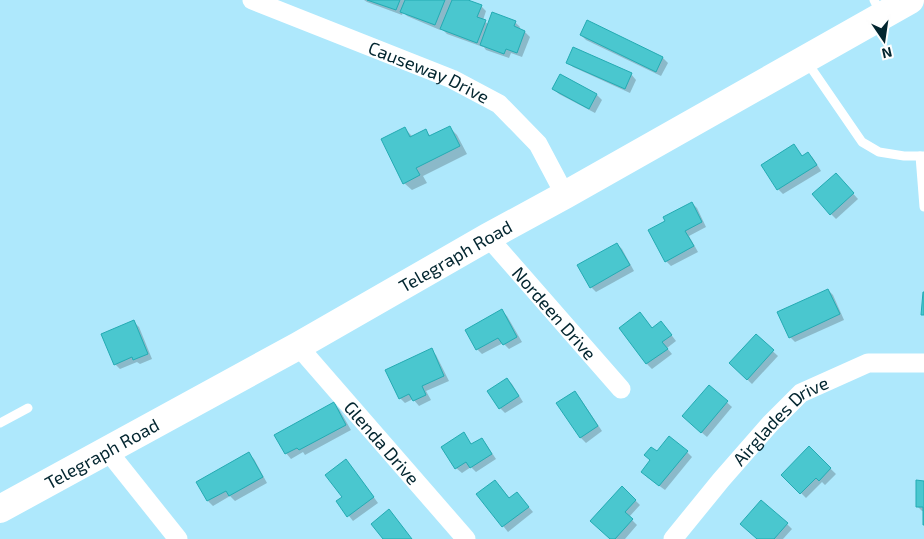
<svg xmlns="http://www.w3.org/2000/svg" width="924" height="539" font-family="'Exo 2',sans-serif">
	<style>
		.shadow { fill: #0003 }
		.building { fill: #4ac7cf; stroke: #23abb3 }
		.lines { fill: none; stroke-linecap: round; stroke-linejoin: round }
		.service { stroke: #fff; stroke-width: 9 }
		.minor { stroke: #fff; stroke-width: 19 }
		.primary { stroke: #fff; stroke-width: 28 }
		.labels { text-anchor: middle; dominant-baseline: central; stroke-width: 5; stroke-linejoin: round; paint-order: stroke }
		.street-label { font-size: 18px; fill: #02252f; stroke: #fefefe }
	</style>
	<rect width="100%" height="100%" fill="#aee8fc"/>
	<g class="shadow">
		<polygon points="364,0 465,0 481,6 486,11 483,20 489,25 515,22 520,27 519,30 525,32 530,37 522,57 511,53 509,58 486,50 483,46 483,47 447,34 441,28 440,30 407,16 403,12 402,15 367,2"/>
		<polygon points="587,22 663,58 668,63 661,76 586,40 581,35"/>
		<polygon points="567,62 631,74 636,80 630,93 573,67"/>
		<polygon points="561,76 597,95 602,100 595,113 559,94 553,89"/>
		<polygon points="449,127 457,135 467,154 423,176 427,183 412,190 404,183 405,129 413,137 425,131 431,136"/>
		<polygon points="793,145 803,157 808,153 813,158 821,171 783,194 778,189"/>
		<polygon points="841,180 858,199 836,219 831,214"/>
		<polygon points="692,203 697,208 706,227 689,236 698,252 671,266 666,261 667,221"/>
		<polygon points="617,244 622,249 634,271 596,292 591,287"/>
		<polygon points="828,290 833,295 844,320 795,342 790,337"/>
		<polygon points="502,311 507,316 522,342 509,349 503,343 482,354 477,349"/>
		<polygon points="640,313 653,329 666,328 676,341 667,348 672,354 652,369 647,364 621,328"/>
		<polygon points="134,322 139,327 152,359 140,364 137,362 120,369 115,364"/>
		<polygon points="756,336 778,356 752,384 730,363"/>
		<polygon points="431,350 436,355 449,381 426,391 431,400 419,406 413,399 405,403 400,398"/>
		<polygon points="507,379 512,384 523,402 505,413 500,408 489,391"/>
		<polygon points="709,386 732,407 707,437 688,421"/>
		<polygon points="575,393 580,398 602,431 586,443 581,438 558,404"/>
		<polygon points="334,404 339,409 351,430 305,455 303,452 291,459 286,453"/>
		<polygon points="463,434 472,445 481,439 486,444 496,459 476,472 471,467 462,473 456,468"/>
		<polygon points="809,448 836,474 825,485 822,482 806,498 783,475"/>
		<polygon points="687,452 692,457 665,490 647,477 657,453"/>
		<polygon points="249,454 254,459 267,483 235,501 230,496 213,506 208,501"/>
		<polygon points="346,461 351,466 378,503 353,521 338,502 343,497"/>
		<polygon points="924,482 924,511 922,511 917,506"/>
		<polygon points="500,486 510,499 522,499 533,512 508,532 478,495"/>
		<polygon points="635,500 640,505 629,517 637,525 625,539 612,539 597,526"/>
		<polygon points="787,524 792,529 783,539 758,539"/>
	</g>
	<g class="building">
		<polygon points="367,0 400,0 396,10"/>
		<polygon points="405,0 445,0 435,25 400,12"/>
		<polygon points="452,0 468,0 482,5 477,17 486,20 477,43 440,29"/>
		<polygon points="492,12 516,21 514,26 525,31 517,53 506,49 504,54 480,45"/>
		<polygon points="587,20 663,57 656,72 580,35"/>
		<polygon points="573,47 632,73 625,89 566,63"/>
		<polygon points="560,74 597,94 589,109 552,89"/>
		<polygon points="450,126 460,146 416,168 420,175 403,184 381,139 405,127 410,137 426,129 429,136"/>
		<polygon points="794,144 802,156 808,152 817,165 777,190 761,165"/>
		<polygon points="836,173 854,193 830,215 812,194"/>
		<polygon points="692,202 702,222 685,231 694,246 665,262 648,230 665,221 663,217"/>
		<polygon points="617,243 630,265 590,288 577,265"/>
		<polygon points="828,289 840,314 789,338 777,312"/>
		<polygon points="923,292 924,292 924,315 921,315"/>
		<polygon points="502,309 517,337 503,345 498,338 476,350 465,330"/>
		<polygon points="640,312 652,328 661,321 672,335 662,342 668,349 646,364 619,328"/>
		<polygon points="134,320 148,354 133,360 132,357 114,365 101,334"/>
		<polygon points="756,334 774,350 747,380 729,363"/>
		<polygon points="432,348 444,376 422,386 426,395 413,401 409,394 399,399 385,370"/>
		<polygon points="507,378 519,396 499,409 487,391"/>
		<polygon points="709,385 728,401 701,433 682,416"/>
		<polygon points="575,391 598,426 580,438 556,403"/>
		<polygon points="334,402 346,425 299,450 297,448 285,454 274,435"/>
		<polygon points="464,432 471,444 482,438 492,454 470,468 466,462 455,469 441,447"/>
		<polygon points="669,436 688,451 659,486 641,472 650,460 644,455 651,447 657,451"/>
		<polygon points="809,446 831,468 819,481 816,478 800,494 781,475"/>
		<polygon points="249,452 263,477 229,496 226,491 207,501 196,482"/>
		<polygon points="346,459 374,497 347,517 336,501 342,497 325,475"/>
		<polygon points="495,480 509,498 517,492 529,507 502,527 476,494"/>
		<polygon points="916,480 924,481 924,525 923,525 923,507 916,507"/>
		<polygon points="622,486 636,500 625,512 633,519 615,539 610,539 590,521"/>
		<polygon points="761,500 788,523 774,539 757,539 740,524"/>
		<polygon points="389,509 412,539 383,539 371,524"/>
	</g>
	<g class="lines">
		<g class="service">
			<polyline points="874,0 881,14"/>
			<polyline points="807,62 862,142 879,152 904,156 924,156"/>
			<polyline points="920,156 924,207"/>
			<polyline points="0,423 28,408"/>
		</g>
		<g class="minor">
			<path id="s1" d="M252 0 452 79 499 104 538 144 565 195"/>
			<path id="s2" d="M488 237 621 389"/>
			<path id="s3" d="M298 346 466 539"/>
			<polyline points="107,450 178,539"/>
			<path id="s4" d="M673 539 721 480 770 424 801 393 868 363H924"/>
		</g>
		<path class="primary" id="s5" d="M0 509 298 346 488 237 565 195 910 0"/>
	</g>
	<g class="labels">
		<g class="street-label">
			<text stroke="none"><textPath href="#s1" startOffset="191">Causeway Drive</textPath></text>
			<text stroke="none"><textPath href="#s5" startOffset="521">Telegraph Road</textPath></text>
			<text stroke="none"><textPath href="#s2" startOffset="101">Nordeen Drive</textPath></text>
			<text stroke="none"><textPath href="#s4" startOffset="161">Airglades Drive</textPath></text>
			<text stroke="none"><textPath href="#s3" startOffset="128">Glenda Drive</textPath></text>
			<text stroke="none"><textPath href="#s5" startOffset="116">Telegraph Road</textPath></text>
		</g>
	</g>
	<g transform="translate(884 40) rotate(167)" stroke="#fefefe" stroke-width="4" paint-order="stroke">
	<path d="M0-4L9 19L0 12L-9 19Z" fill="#02252f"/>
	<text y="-8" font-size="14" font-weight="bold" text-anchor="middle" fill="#02252f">N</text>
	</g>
</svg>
